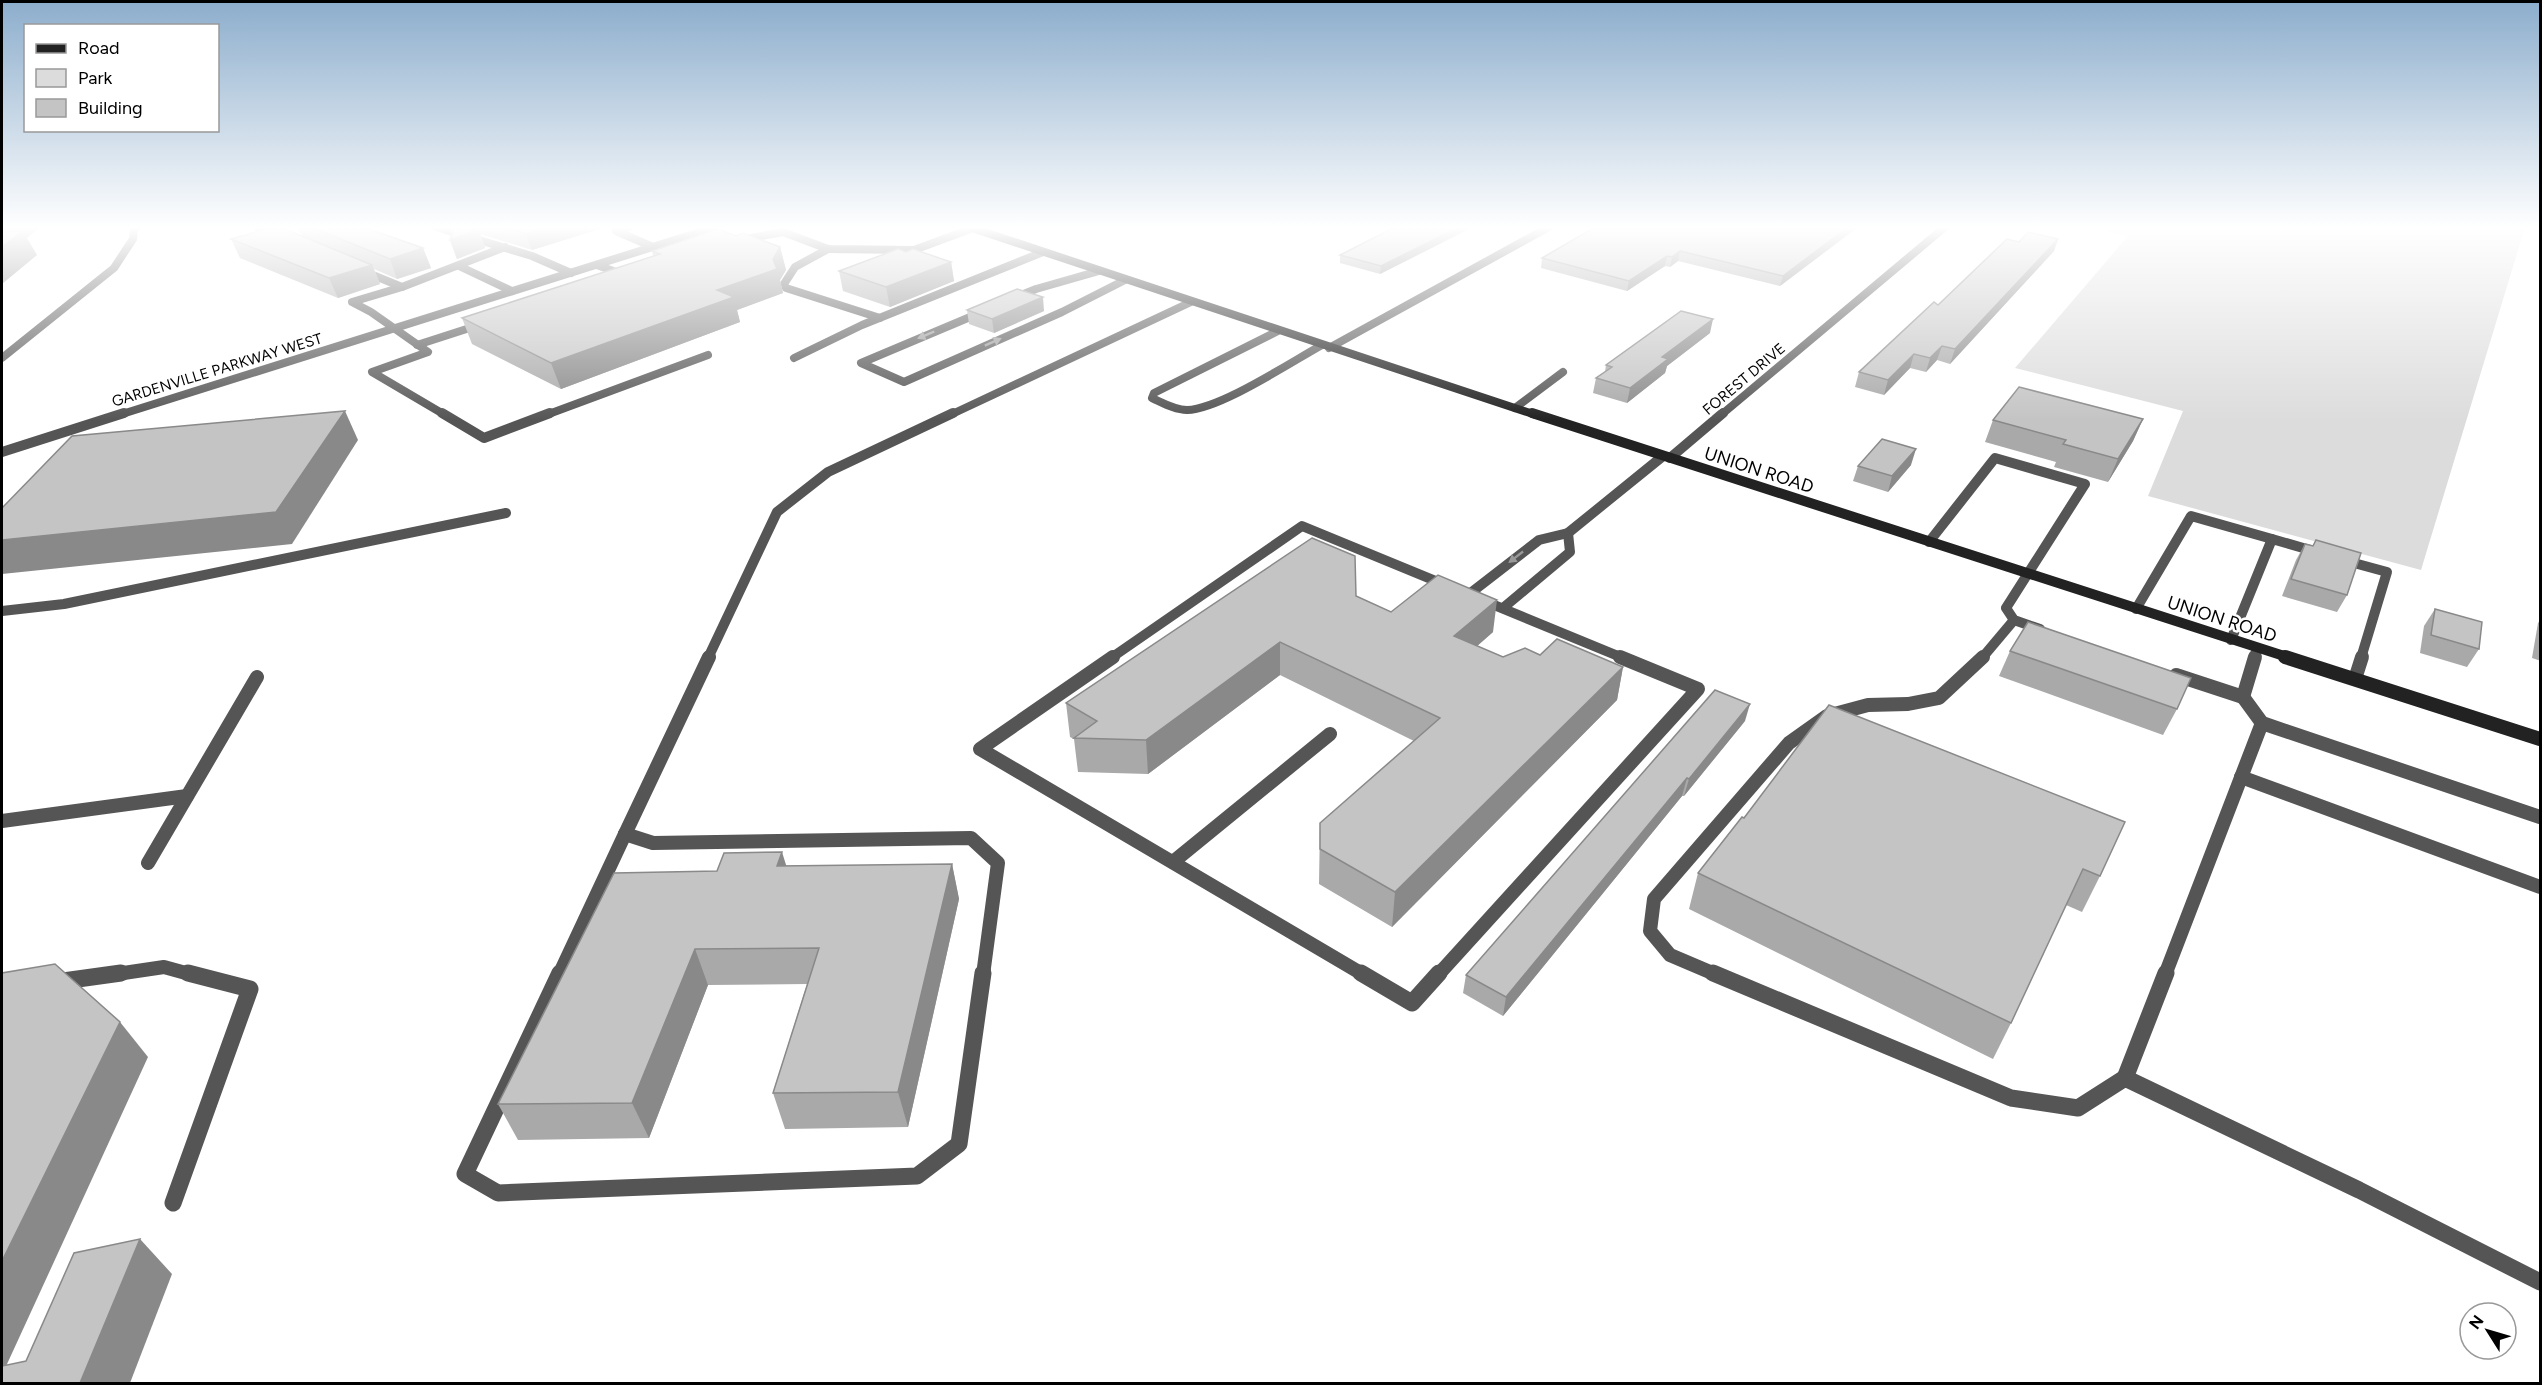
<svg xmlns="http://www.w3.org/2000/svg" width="2542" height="1385" font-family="Figtree,sans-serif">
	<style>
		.green { fill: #dcdcdc }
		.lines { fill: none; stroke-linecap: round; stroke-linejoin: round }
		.service-far3 { stroke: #555; stroke-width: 8 }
		.service-far2 { stroke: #555; stroke-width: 10 }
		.service-far1 { stroke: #555; stroke-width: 14 }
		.service { stroke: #555; stroke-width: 17 }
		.minor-far1 { stroke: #555; stroke-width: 8 }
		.minor { stroke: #555; stroke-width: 10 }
		.secondary-far2 { stroke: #222; stroke-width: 8 }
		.secondary-far1 { stroke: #222; stroke-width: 10 }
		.secondary { stroke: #222; stroke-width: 14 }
		.wall { fill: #a9a9a9 }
		.shaded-wall { fill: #898989 }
		.building { fill: #c4c4c4; stroke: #898989; stroke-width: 1.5 }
		.oneway { fill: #999 }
		.labels { text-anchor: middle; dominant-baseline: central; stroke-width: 5; stroke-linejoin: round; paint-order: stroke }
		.far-street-label { font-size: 15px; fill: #000; stroke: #fff }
		.street-label { font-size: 18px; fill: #000; stroke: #fff }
	</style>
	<rect width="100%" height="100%" fill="#fff"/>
	<polygon class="green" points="2088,227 2525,227 2421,570 2148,496 2183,411 2015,368 2128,236"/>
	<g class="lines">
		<g class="service-far3">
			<polyline points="258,227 278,235"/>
			<polyline points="436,227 532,256 571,273"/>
			<polyline points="629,227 616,231 653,247"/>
			<polyline points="740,240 783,232 828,249 914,250"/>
			<polyline points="828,249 795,267 784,284 786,288 880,318"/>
			<polyline points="911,256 914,250 973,228"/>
			<polyline points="597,265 624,275"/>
			<polyline points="459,266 512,291"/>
			<polyline points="363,271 402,287 505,247"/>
			<polyline points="402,287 352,302 371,312 428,352 372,372 445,415"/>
			<polyline points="1014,298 1036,289 1099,271"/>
			<polyline points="982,312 861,363 904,382 1062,312 1125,280"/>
			<path d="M1278 331 1154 393 1152 398C1163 403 1175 410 1187 410 1220 409 1291 362 1322 345"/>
			<polyline points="417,345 482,324"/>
			<polyline points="2,358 114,268 133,239 134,229 137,227"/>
			<polyline points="794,358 862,325 1043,252"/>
			<polyline points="1515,408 1563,372"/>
			<polyline points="546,415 708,355"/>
			<polyline points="950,415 1191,302"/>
		</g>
		<g class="service-far2">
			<polyline points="442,413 484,438 550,413"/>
			<polyline points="1929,542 1995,458 2085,484 2006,608 2014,620 2040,629"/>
			<polyline points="2343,560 2387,572 2361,658"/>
			<polyline points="1468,595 1539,540 1568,533 1663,456"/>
			<polyline points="1503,608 1570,552 1568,533"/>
			<polyline points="2136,609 2191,516 2272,539"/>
			<polyline points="2,611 64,604 506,513"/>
			<polyline points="2231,640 2272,539 2317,552"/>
			<polyline points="708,658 777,512 828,472 953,413"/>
			<polyline points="1111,658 1302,526 1623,658"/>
			<polyline points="1982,658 2014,620"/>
			<polyline points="2254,658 2257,648"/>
		</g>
		<g class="service-far1">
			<polyline points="1113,657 980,749 1364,975"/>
			<polyline points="2176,675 2243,697 2255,657"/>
			<polyline points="2355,679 2362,657"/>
			<polyline points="2243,697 2262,723 2540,817"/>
			<polyline points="2241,777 2540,887"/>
			<polyline points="2,821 187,796"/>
			<polyline points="625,834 653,843 971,838 998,863 983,975"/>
			<polyline points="625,834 709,657"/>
			<polyline points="1173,862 1330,734"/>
			<polyline points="148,863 257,677"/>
			<polyline points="110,975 164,967 193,975"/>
			<polyline points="559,975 625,834"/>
			<polyline points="1438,975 1698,689 1620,657"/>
			<polyline points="1717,975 1670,955 1650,931 1654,899 1789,743 1827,716 1868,705 1908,704 1939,698 1983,657"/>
			<polyline points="2165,975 2262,723"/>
		</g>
		<g class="service">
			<polyline points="560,973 465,1174 498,1193 917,1176 959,1144 983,973"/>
			<polyline points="1361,973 1412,1003 1439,973"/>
			<polyline points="1713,973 2011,1098 2078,1108 2125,1078 2359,1190 2540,1282"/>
			<polyline points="56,982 121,973"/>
			<polyline points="2125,1078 2166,973"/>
			<polyline points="173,1203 250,989 188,973"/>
		</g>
		<g class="minor-far1">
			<polyline points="1329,348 1549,227"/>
			<polyline points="119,415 716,227"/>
			<polyline points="1721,415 1945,227"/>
		</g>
		<g class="minor">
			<polyline points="2,452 124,413"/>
			<polyline points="1670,458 1723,413"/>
		</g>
		<polyline class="secondary-far2" points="969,227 1536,415"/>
		<polyline class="secondary-far1" points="1532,413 2290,658"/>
		<polyline class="secondary" points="2285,657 2540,739"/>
	</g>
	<g class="wall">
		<polygon points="298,227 363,227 423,248 431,268 397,279 374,269 380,284 338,298 240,258 231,239 302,236"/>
		<polygon points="449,227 606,227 532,250 480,234 485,248 457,259 450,240 452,235"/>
		<polygon points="1395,227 1473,227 1380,274 1340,263 1340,255"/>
		<polygon points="1595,227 1858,227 1780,286 1678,261 1670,267 1665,266 1627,291 1541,268 1542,258"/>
		<polygon points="736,236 780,247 786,270 780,280 783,293 737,310 740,322 561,389 472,344 462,318 653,256 652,251"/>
		<polygon points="2058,239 2054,251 1950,364 1937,360 1926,372 1910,368 1884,395 1855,387 1859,372 1938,305 2019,242"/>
		<polygon points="906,252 951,262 954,281 890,307 843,291 839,271"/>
		<polygon points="967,310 1044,311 994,333 969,324"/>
		<polygon points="1710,333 1667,366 1665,373 1627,403 1593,393 1596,378 1605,372 1606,365"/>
		<polygon points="2143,419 2133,441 2108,482 2054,467 2056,462 1985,442 1993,420"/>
		<polygon points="1911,465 1888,492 1853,481 1858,466"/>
		<polygon points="2316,540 2347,595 2337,612 2282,596 2296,560 2305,544 2313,546"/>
		<polygon points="1356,596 1391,612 1493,632 1477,646 1503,657 1540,655 1623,667 1617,700 1392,927 1319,884 1320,823 1414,741 1280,675 1148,774 1078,772 1074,739 1070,737 1066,703"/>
		<polygon points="2435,609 2479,649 2467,667 2420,653 2424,626"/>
		<polygon points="2541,619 2541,661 2532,658 2538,623"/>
		<polygon points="2010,651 2177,709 2163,735 1999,676"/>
		<polygon points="1829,705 2100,876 2082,912 2066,905 2011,1023 1993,1059 1689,909 1698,873 1744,818"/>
		<polygon points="1745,721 1684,796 1682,796 1503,1016 1463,993 1466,975"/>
		<polygon points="952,864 959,899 908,1127 785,1129 773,1093 807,984 708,985 649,1138 518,1140 498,1104 717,871 786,866"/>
	</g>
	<g class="shaded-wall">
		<polygon points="2,227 40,227 27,238 37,255 2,284"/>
		<polygon points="548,227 606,227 532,250 526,234"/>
		<polygon points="1459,227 1473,227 1380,274 1381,266"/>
		<polygon points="1848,227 1858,227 1780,286 1783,276"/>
		<polygon points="479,229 485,248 457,259 450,240"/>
		<polygon points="2058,239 2054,251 1950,364 1955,349"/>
		<polygon points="780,247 786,270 780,280 783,293 737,310 740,322 561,389 551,363 717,290 773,259"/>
		<polygon points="423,248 431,268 397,279 390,259"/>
		<polygon points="1680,251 1678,261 1670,267 1672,257"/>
		<polygon points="1667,256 1665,266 1627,291 1629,281"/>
		<polygon points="951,262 954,281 890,307 886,287"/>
		<polygon points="372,265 380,284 338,298 329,278"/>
		<polygon points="1043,297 1044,311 994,333 992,319"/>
		<polygon points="1713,319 1710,333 1667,366 1665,373 1627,403 1630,388 1662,357"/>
		<polygon points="1942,346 1937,360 1926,372 1930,358"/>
		<polygon points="1914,354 1910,368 1884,395 1888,380"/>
		<polygon points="345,411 358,440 292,544 2,574 2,540"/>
		<polygon points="2143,419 2133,441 2108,482 2118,459"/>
		<polygon points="1916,449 1911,465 1888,492 1892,476"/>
		<polygon points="1497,600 1493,632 1451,669 1454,636"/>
		<polygon points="1280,642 1280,675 1148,774 1146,740"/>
		<polygon points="1623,667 1617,700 1392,927 1395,892"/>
		<polygon points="1750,704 1745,721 1684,796 1689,779"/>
		<polygon points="1687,778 1682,796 1503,1016 1506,997"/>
		<polygon points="782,852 793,887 777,866"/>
		<polygon points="952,864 959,899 908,1127 898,1092"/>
		<polygon points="695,949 708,985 649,1138 632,1103"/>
		<polygon points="120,1022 148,1057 2,1375 2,1261"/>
		<polygon points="140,1239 172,1274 130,1383 80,1383"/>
	</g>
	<g class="building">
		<polygon points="274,227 280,227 372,265 329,278 231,239"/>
		<polygon points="311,227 363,227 423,248 390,259"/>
		<polygon points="455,227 471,227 479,229 450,240"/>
		<polygon points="505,227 548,227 526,234"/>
		<polygon points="1395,227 1459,227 1381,266 1340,255"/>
		<polygon points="1595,227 1848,227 1783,276 1680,251 1672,257 1667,256 1629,281 1542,258"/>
		<polygon points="718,229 736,236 743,233 780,247 773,259 777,269 717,290 734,297 551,363 462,318 660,254 652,251"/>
		<polygon points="23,231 2,247 2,232"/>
		<polygon points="2028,232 2058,239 1955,349 1942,346 1930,358 1914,354 1888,380 1859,372 1934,302 1938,305 2007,239 2019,242"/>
		<polygon points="898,249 906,252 913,249 951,262 886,287 839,271"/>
		<polygon points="1017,289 1043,297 992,319 967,310"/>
		<polygon points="1681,311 1713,319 1662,357 1668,359 1630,388 1596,378 1612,367 1606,365"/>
		<polygon points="2019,387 2143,419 2118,459 2063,444 2066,440 1993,420"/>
		<polygon points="345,411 276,512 2,540 2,508 72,436"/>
		<polygon points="1882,439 1916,449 1892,476 1858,466"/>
		<polygon points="1312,538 1355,556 1356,596 1391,612 1438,575 1497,600 1454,636 1503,657 1525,648 1540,655 1557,639 1623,667 1395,892 1320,849 1320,823 1440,718 1280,642 1146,740 1074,738 1097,721 1066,703"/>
		<polygon points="2316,540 2361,553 2347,595 2291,579 2305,544 2313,546"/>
		<polygon points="2435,609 2482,622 2479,649 2431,635"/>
		<polygon points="2028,622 2191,678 2177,709 2010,651"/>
		<polygon points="1715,690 1750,704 1689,779 1687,778 1506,997 1466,975"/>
		<polygon points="1829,705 2125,822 2100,876 2083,869 2011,1023 1698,873 1742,817 1744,818"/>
		<polygon points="782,852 777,866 952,864 898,1092 773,1093 819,948 695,949 632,1103 498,1104 614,873 717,871 724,853"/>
		<polygon points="55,964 120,1022 2,1261 2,973"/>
		<polygon points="140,1239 80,1383 2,1383 2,1366 26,1361 74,1253"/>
	</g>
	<defs><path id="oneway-solid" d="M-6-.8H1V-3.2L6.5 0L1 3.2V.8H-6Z" transform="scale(1.5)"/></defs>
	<g class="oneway">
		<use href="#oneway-solid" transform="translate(926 335) rotate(157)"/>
		<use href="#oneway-solid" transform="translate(993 342) rotate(-24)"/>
		<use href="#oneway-solid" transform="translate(1516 557) rotate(142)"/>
	</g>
	<linearGradient id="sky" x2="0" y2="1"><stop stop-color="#8cadcc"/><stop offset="0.54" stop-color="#fff"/><stop offset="1" stop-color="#fff" stop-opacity="0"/></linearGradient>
	<rect width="2542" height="421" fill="url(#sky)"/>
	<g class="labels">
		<g class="far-street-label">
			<text transform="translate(217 370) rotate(-17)">GARDENVILLE PARKWAY WEST</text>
			<text transform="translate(1744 379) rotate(-40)">FOREST DRIVE</text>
		</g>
		<g class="street-label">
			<text transform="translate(1759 470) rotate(18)">UNION ROAD</text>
			<text transform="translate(2222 619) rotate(18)">UNION ROAD</text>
		</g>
	</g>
	<rect width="2542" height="1385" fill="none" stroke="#000000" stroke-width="6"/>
	<rect x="24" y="24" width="195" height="108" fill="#ffffff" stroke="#999999" stroke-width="1.5"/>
	<rect x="36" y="44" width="30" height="9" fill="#222222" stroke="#999999" stroke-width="1.5"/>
	<text x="78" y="54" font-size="18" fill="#000000">Road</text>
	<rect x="36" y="69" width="30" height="18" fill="#dcdcdc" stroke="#999999" stroke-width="1.5"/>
	<text x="78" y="84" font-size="18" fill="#000000">Park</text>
	<rect x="36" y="99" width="30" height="18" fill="#c4c4c4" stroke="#999999" stroke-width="1.5"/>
	<text x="78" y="114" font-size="18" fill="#000000">Building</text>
	<g transform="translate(2488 1331) rotate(307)"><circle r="28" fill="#ffffff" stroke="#999999" stroke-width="1.5"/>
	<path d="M0-4.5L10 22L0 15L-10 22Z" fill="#000000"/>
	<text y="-9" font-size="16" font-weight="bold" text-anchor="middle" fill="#000000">N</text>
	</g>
</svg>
